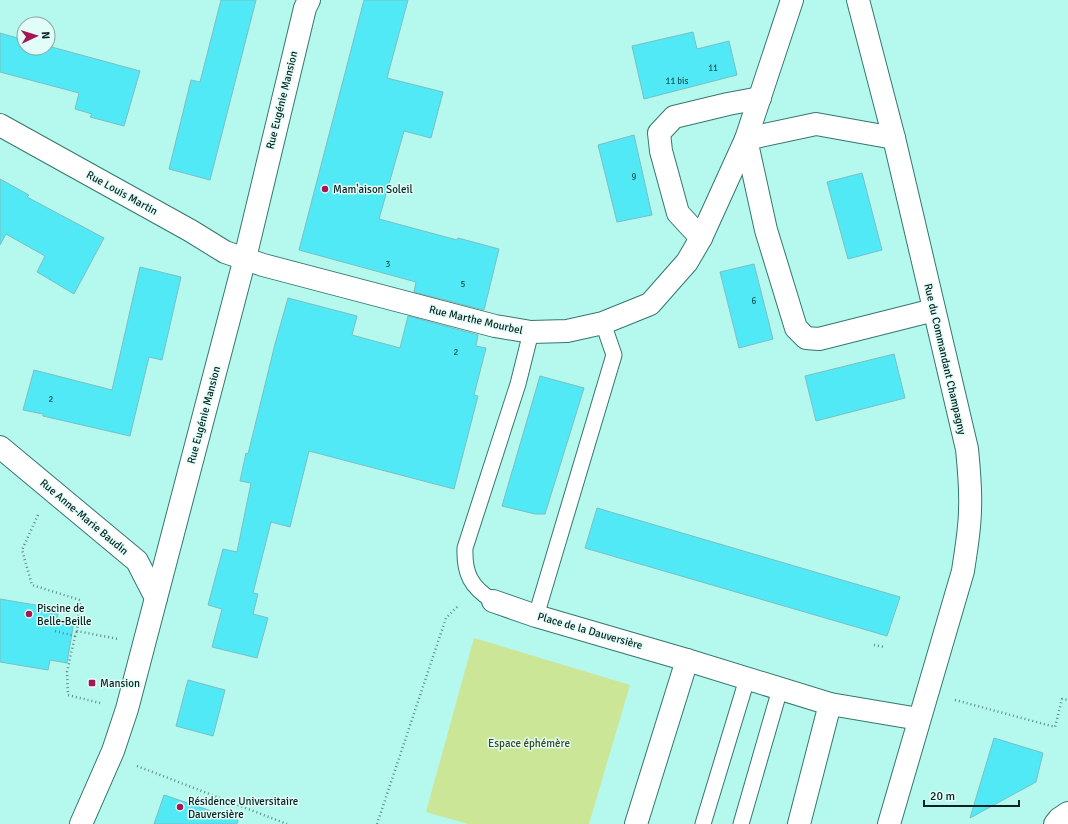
<svg xmlns="http://www.w3.org/2000/svg" width="1068" height="824" font-family="Signika,sans-serif">
	<style>
		.green { fill: #cce697 }
		.building { fill: #51e9f5; stroke: #7bbfc5 }
		.lines { fill: none; stroke-linecap: round; stroke-linejoin: round }
		.service-casing { stroke: #35776e; stroke-width: 17 }
		.minor-casing { stroke: #35776e; stroke-width: 24 }
		.path { stroke: #5d8d86; stroke-width: 2.5; stroke-dasharray: 1 3; stroke-linecap: butt }
		.service { stroke: #fff; stroke-width: 15 }
		.minor { stroke: #fff; stroke-width: 22 }
		.poi-dot { fill: #a71653; stroke: #e2fcf8; stroke-width: 1.5 }
		.labels { text-anchor: middle; dominant-baseline: central; stroke-width: 3; stroke-linejoin: round; paint-order: stroke }
		.number-label { font-size: 9px; fill: #1a5455 }
		.street-label { font-size: 11px; fill: #072320; stroke: #e2fcf8 }
		.poi-label { font-size: 11px; fill: #072320; stroke: #e2fcf8; text-anchor: start }
		.park-label { font-size: 11px; fill: #3b4917; stroke: #e2fcf8 }
	</style>
	<rect width="100%" height="100%" fill="#b5f8ed"/>
	<polygon class="green" points="474,638 630,685 589,824 468,824 426,812"/>
	<g class="building">
		<polygon points="221,0 256,0 210,180 169,169 191,80 200,82"/>
		<polygon points="364,0 408,0 387,78 443,92 431,138 404,131 379,219 457,240 458,238 499,249 484,310 414,292 416,282 299,250"/>
		<polygon points="693,32 697,49 729,41 737,75 644,99 632,46"/>
		<polygon points="0,33 24,40 24,48 48,48 48,46 140,71 124,126 90,117 92,114 75,109 79,93 0,72"/>
		<polygon points="634,135 652,215 617,222 598,145"/>
		<polygon points="862,173 882,250 848,259 827,182"/>
		<polygon points="0,179 29,195 27,197 104,238 74,294 37,272 45,256 6,234 0,245"/>
		<polygon points="754,264 773,339 739,348 720,272"/>
		<polygon points="140,267 181,277 162,360 149,357 130,436 43,416 43,414 23,410 34,370 112,390"/>
		<polygon points="288,298 357,316 352,335 400,348 408,316 478,335 476,346 486,348 474,395 478,396 454,489 309,451 290,527 271,522 253,593 258,594 253,614 268,618 257,658 212,647 222,609 208,605 223,549 237,552 251,483 240,481 246,453 248,454 275,344"/>
		<polygon points="894,354 905,398 816,421 805,376"/>
		<polygon points="540,376 584,388 545,514 535,514 502,506"/>
		<polygon points="597,508 900,597 887,636 585,548"/>
		<polygon points="0,599 59,609 57,619 74,621 67,663 50,660 48,670 0,662"/>
		<polygon points="188,680 225,690 213,736 176,726"/>
		<polygon points="994,738 1043,753 1036,782 970,818"/>
		<polygon points="164,795 238,820 237,824 154,824"/>
	</g>
	<g class="lines">
		<g class="service-casing">
			<g id="service">
				<path d="M493 601C471 587 464 574 465 548L518 384 531 332"/>
				<polyline points="536,616 614,355 603,323"/>
				<polyline points="703,824 747,679"/>
				<polyline points="741,824 780,689"/>
			</g>
		</g>
		<g class="minor-casing">
			<g id="minor">
				<path d="M858 0 894 138 967 449C969 469 971 489 970 509 970 529 966 550 963 571L889 824"/>
				<polyline points="0,125 191,231 225,252 263,265 495,326 531,332 567,331 603,323 650,304 687,262 701,238 746,139 792,0"/>
				<polyline points="894,138 816,124 746,139 766,230 796,328 806,338 819,339 934,310"/>
				<polyline points="701,238 678,213 661,151 659,133 674,117 728,104 760,98"/>
				<polyline points="0,447 137,561 156,598"/>
				<polyline points="493,601 536,616 687,660 830,704 799,824"/>
				<polyline points="830,704 919,719"/>
				<polyline points="81,824 113,751 127,709 245,258 305,8 309,0"/>
				<polyline points="636,824 687,660"/>
				<polyline points="1055,824 1059,819 1068,813"/>
			</g>
		</g>
		<g class="path">
			<polyline points="38,515 22,550 32,585 80,600 77,631 118,639"/>
			<polyline points="55,631 75,636 77,631"/>
			<polyline points="75,636 67,672 68,695 100,703"/>
			<polyline points="874,645 884,647"/>
			<polyline points="955,700 1055,727 1062,699 1068,700"/>
			<polyline points="137,766 287,824"/>
			<polyline points="377,824 446,618 458,606 459,607"/>
		</g>
		<use href="#service" class="service"/>
		<use href="#minor" class="minor"/>
	</g>
	<g class="poi-dot">
		<circle cx="325" cy="189" r="4"/>
		<circle cx="29" cy="614" r="4"/>
		<rect x="88" y="679" width="8" height="8" rx="2"/>
		<circle cx="180" cy="807" r="4"/>
	</g>
	<g class="labels">
		<g class="number-label">
			<text x="713" y="68">11</text>
			<text x="677" y="81">11 bis</text>
			<text x="634" y="177">9</text>
			<text x="388" y="264">3</text>
			<text x="463" y="284">5</text>
			<text x="754" y="301">6</text>
			<text x="456" y="352">2</text>
			<text x="51" y="399">2</text>
		</g>
		<g class="street-label">
			<text transform="translate(282 100) rotate(-76)">Rue Eugénie Mansion</text>
			<text transform="translate(122 193) rotate(29)">Rue Louis Martin</text>
			<text transform="translate(476 320) rotate(13)">Rue Marthe Mourbel</text>
			<text transform="translate(945 359) rotate(77)">Rue du Commandant Champagny</text>
			<text transform="translate(204 415) rotate(-75)">Rue Eugénie Mansion</text>
			<text transform="translate(84 517) rotate(40)">Rue Anne-Marie Baudin</text>
			<text transform="translate(590 631) rotate(16)">Place de la Dauversière</text>
		</g>
		<g class="poi-label">
			<text x="333" y="189">Mam'aison Soleil</text>
			<text x="37" y="608">Piscine de<tspan x="37" dy="13">Belle-Beille</tspan></text>
			<text x="100" y="683">Mansion</text>
			<text x="188" y="801">Résidence Universitaire<tspan x="188" dy="13">Dauversière</tspan></text>
		</g>
		<g class="park-label">
			<text x="529" y="743">Espace éphémère</text>
		</g>
	</g>
	<g transform="translate(36 36) rotate(86)"><circle r="19" fill="#e2fcf8" stroke="#8aa5a2"/>
	<path d="M0-3L7 15L0 10L-7 15Z" fill="#a71653"/>
	<text y="-6" font-size="11" font-weight="bold" text-anchor="middle" fill="#072320">N</text>
	</g>
	<path d="M924 800v6h95v-6" fill="none" stroke="#072320" stroke-width="2"/>
	<text x="930" y="800" font-size="12" fill="#072320" stroke="#e2fcf8" stroke-width="3" paint-order="stroke">20 m</text>
</svg>
